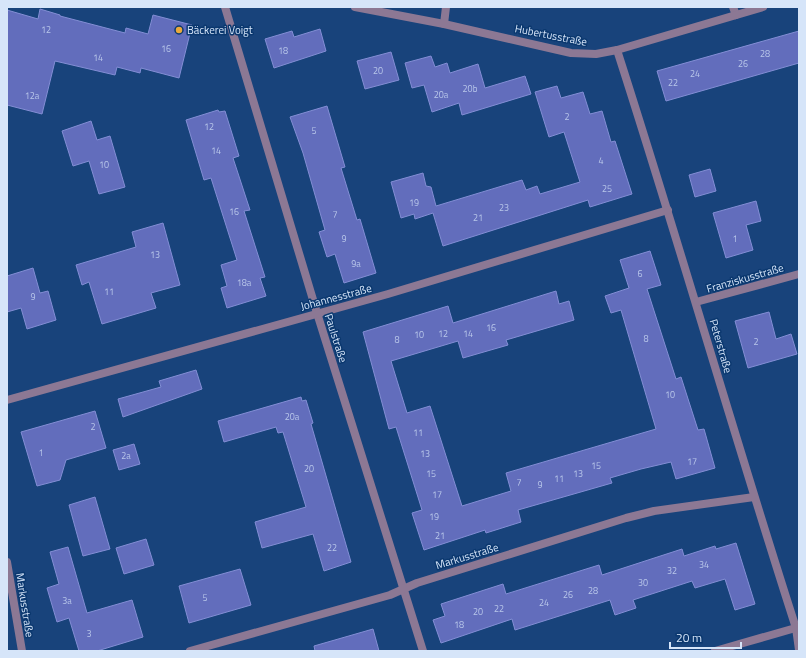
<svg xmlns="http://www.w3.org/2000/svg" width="806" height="658" font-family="'Titillium Web',sans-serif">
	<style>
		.building { fill: #626dbc; stroke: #838ed5 }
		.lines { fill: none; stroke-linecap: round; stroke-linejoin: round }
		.lane { stroke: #8c7894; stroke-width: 8 }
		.street { stroke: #8c7894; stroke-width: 8 }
		.poi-dot { fill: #eba93a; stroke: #0b386f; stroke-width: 1.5 }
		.labels { text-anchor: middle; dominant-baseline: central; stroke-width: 3; stroke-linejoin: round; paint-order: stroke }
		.number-label { font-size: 9px; fill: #b9c7ea }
		.poi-label { font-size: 11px; fill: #d6e5f9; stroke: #0b386f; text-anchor: start }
		.street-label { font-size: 11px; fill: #d6e5f9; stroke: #0b386f }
	</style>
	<rect width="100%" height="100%" fill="#18437b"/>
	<g class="building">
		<polygon points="40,9 60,15 60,16 125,33 126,28 148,34 153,15 192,25 179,78 141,68 140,73 117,67 115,75 55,61 42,114 7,105 7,10 38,19"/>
		<polygon points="320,29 326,51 274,68 265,39 292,31 294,37"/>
		<polygon points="799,31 799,63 666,101 657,71"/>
		<polygon points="391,52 399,80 365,89 357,61"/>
		<polygon points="431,56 435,67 447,63 450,73 478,64 485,88 525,76 531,94 462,115 459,103 432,112 424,85 412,88 405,63"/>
		<polygon points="557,86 561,98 583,92 590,114 602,111 611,142 615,141 632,194 590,207 588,200 443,246 433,213 415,219 414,214 401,218 391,182 423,173 426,186 431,187 436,206 522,180 526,190 537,186 540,194 580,182 564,132 549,137 535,92"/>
		<polygon points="327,106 345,167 341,168 357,220 360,219 376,273 344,283 335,254 327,257 319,232 325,230 303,153 290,117"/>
		<polygon points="218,110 219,112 225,111 239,156 233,158 250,210 244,211 265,277 260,278 266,296 227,308 221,288 227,286 221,265 237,260 211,178 204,180 186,120"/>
		<polygon points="91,121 97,140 110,136 125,187 99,194 89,161 73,166 62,131"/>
		<polygon points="710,169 716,191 695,197 689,175"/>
		<polygon points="756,201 761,221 746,225 753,250 726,258 713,213"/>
		<polygon points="163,223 180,285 151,293 156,308 102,324 89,282 82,285 76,265 136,247 132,232"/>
		<polygon points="650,251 661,285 647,289 676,379 681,377 698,430 704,429 715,468 676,479 671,462 641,469 610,478 612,483 518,510 521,522 486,533 485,530 424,550 412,513 422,510 396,427 389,429 363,332 448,306 453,323 556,291 559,304 569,301 574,320 506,340 508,345 463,358 458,341 391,361 407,413 430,406 462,506 511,491 506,473 656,429 621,310 611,313 605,296 629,288 620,260"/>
		<polygon points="33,268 40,293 48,291 56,320 27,329 21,308 7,312 7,276"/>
		<polygon points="769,312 776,339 791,334 797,354 748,368 735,321"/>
		<polygon points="196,370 202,389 123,417 118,399 161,387 159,381"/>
		<polygon points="301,397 302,401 306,400 313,423 311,424 351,562 324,571 313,534 262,548 255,522 306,507 283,432 278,433 276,427 224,442 218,421"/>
		<polygon points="95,411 106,448 66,460 60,480 37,486 21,432"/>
		<polygon points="134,444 140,464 119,470 113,450"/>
		<polygon points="95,497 110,549 83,556 69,505"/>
		<polygon points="146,539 154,565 124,574 116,548"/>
		<polygon points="736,543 755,604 735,610 725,579 695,588 692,581 633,600 636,608 615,615 610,600 515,630 512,619 441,643 433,620 445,616 441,604 503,584 506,594 599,565 602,575 682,549 684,556 715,546 716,549"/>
		<polygon points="68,547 87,613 132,600 143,637 97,651 79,651 69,618 57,622 47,588 59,584 50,552"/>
		<polygon points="240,569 251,605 189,623 179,586"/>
		<polygon points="373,629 379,651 315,651 314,646"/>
	</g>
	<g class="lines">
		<g class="lane">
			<polyline points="733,7 736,15"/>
			<polyline points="444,24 446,7"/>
		</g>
		<g class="street">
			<polyline points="225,7 317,313 423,651"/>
			<polyline points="355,7 444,24 571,53 596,54 617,50 763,7"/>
			<path d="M617 50C679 242 734 436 796 628L799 650"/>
			<polyline points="696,302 799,274"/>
			<polyline points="7,400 388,294 668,210"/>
			<polyline points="7,562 22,651"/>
			<polyline points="190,651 390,595 417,583 626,518 654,511 754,497"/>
			<polyline points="715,651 799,627"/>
		</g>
	</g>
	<circle class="poi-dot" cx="179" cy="30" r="4"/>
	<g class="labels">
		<g class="number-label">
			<text x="46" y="29">12</text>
			<text x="166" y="48">16</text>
			<text x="283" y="50">18</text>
			<text x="765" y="53">28</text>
			<text x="98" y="57">14</text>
			<text x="743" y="63">26</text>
			<text x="378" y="70">20</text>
			<text x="695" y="73">24</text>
			<text x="673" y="82">22</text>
			<text x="470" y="88">20b</text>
			<text x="441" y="94">20a</text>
			<text x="32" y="95">12a</text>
			<text x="567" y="116">2</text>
			<text x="209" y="126">12</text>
			<text x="314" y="130">5</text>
			<text x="216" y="150">14</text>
			<text x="601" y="160">4</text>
			<text x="104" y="164">10</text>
			<text x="607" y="188">25</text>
			<text x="414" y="202">19</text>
			<text x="504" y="207">23</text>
			<text x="234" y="211">16</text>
			<text x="335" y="214">7</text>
			<text x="478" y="217">21</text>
			<text x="344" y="238">9</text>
			<text x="735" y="238">1</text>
			<text x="155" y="254">13</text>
			<text x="356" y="263">9a</text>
			<text x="640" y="273">6</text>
			<text x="244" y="282">18a</text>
			<text x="109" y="291">11</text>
			<text x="33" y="296">9</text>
			<text x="491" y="327">16</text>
			<text x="443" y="333">12</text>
			<text x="468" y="333">14</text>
			<text x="419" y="334">10</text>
			<text x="646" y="338">8</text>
			<text x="397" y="339">8</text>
			<text x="756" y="341">2</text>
			<text x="670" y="394">10</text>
			<text x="292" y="416">20a</text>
			<text x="93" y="426">2</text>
			<text x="418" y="432">11</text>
			<text x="41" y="452">1</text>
			<text x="425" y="453">13</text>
			<text x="126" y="455">2a</text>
			<text x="692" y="461">17</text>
			<text x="596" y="465">15</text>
			<text x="309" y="468">20</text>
			<text x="431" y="473">15</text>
			<text x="578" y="473">13</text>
			<text x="559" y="478">11</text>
			<text x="519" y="482">7</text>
			<text x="540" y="484">9</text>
			<text x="437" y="494">17</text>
			<text x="434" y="516">19</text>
			<text x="440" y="535">21</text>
			<text x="332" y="547">22</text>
			<text x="704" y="564">34</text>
			<text x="672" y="570">32</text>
			<text x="643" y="582">30</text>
			<text x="593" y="590">28</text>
			<text x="568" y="594">26</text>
			<text x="205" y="597">5</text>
			<text x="67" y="600">3a</text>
			<text x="544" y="602">24</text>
			<text x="499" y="608">22</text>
			<text x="478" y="611">20</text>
			<text x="459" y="624">18</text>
			<text x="89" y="633">3</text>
		</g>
		<g class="poi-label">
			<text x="187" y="30">Bäckerei Voigt</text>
		</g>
		<g class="street-label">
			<text transform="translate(551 35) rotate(11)">Hubertusstraße</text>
			<text transform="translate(745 278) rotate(-16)">Franziskusstraße</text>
			<text transform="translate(336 297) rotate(-15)">Johannesstraße</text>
			<text transform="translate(336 338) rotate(72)">Paulstraße</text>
			<text transform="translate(721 346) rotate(74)">Peterstraße</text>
			<text transform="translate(467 556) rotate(-17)">Markusstraße</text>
			<text transform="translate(25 605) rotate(81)">Markusstraße</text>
		</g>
	</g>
	<rect width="806" height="658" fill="none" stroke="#d6e5f9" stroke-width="16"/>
	<path d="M670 642v6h71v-6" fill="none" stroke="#d6e5f9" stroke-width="2"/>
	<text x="676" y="642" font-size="12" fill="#d6e5f9" stroke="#0b386f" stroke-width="3" paint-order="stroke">20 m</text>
</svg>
